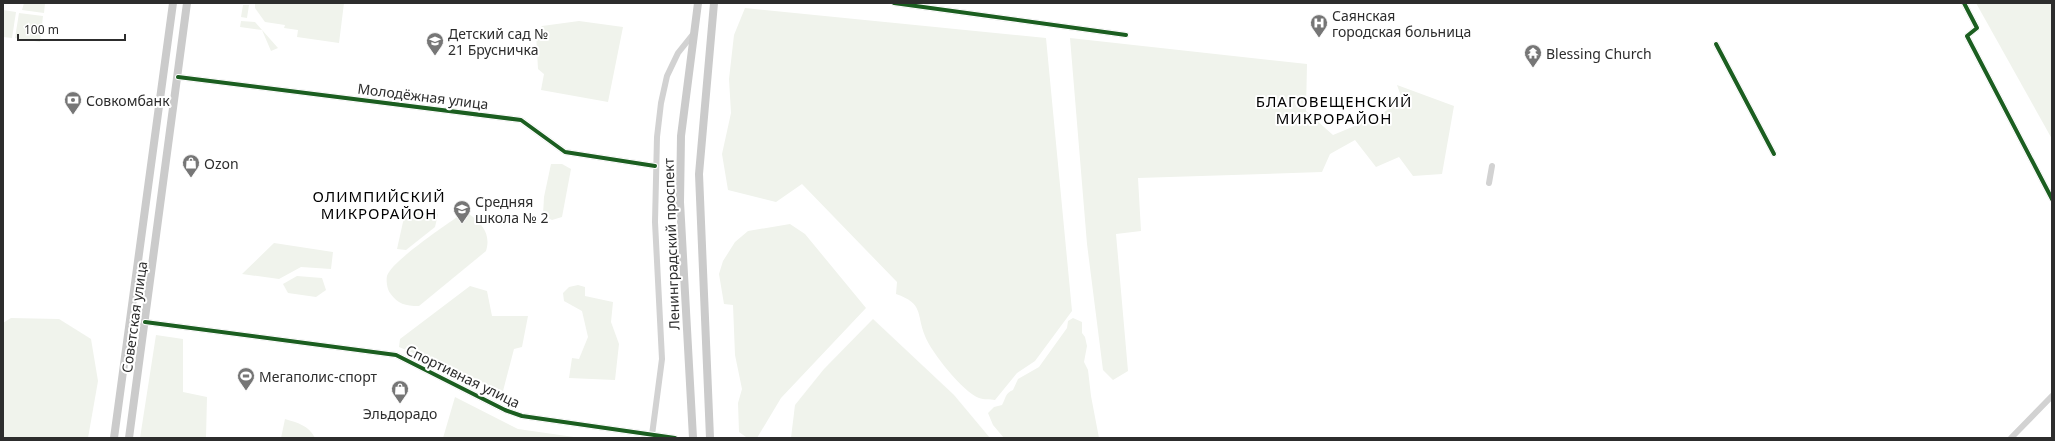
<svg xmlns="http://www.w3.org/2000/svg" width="2055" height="441" font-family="'Noto Sans',sans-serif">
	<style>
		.green { fill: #f0f3ec }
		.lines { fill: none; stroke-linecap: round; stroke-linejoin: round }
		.street { stroke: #d2d2d2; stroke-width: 6 }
		.secondary { stroke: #cbcbcb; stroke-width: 8 }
		.cycleway-casing { stroke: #fff; stroke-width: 6 }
		.cycleway { stroke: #1b5e20; stroke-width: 4 }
		.labels { text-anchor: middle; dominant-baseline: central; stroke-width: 4; stroke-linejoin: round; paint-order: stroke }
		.poi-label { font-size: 14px; fill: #2d2d2d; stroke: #fff; text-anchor: start }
		.street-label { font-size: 14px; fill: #2d2d2d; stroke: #fff }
		.neighbourhood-label { font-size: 15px; letter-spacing: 1px; fill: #000; stroke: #fff }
	</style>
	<rect width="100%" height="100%" fill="#fff"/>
	<g class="green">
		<polygon points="24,3 45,3 44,13 22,10"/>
		<polygon points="255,3 344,3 339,43 297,37 298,30 284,28 285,25 265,22 255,8"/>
		<polygon points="1976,3 2052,3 2052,139"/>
		<polygon points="243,5 249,5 247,18 241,17"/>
		<path d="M745 8 1046 38 1072 311 1035 361 1017 373 995 400C990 399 984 400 979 398 963 392 931 352 925 336 916 313 924 304 896 294L897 282 802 184 776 202 728 190 722 154 731 113 729 79 734 35Z"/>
		<polygon points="3,10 16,12 12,38 3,37"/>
		<polygon points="19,13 43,16 40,42 15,38"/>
		<polygon points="241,21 255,22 278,48 271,51 262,30 240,27"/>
		<polygon points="579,21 623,27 608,102 541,90 544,74 538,69 536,33 542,26"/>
		<polygon points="1070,38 1307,64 1306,111 1333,135 1379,116 1402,99 1397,85 1454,106 1442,174 1413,176 1399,157 1376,167 1355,140 1330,154 1322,172 1138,178 1141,231 1116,234 1128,371 1113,380 1103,370 1087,244"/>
		<polygon points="551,164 562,164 571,169 562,217 552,220 543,215 544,197"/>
		<polygon points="408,211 438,214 435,227 406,250 397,249 403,222"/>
		<path d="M469 214C483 224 491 235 486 251L419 306C405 306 398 304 390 293 387 289 386 280 387 276 392 261 442 228 457 217Z"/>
		<polygon points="790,224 805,234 866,308 781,398 757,438 746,437 739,432 738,403 742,389 735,355 733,305 724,304 719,274 723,261 735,242 748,231"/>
		<polygon points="274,243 333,252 331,269 301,267 279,279 242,274"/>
		<polygon points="297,276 322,278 326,290 316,297 288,293 283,284"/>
		<polygon points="578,285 585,287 585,296 613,302 611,322 619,344 615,380 569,378 572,358 579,359 588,337 582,311 564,301 563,293 569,287"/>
		<polygon points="470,286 487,291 492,316 528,316 522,347 514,349 503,391 399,347 400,339"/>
		<polygon points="11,318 59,319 91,339 98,381 88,438 3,438 3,323"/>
		<path d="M1073 318 1082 322V333L1085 337 1087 346 1084 362 1088 370 1091 396 1099 438H1004L993 425 988 413 994 407 1002 405C1006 398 1005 393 1013 390L1018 379 1039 367 1067 328 1068 321Z"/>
		<polygon points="873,319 954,395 990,438 791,438 795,405 824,369"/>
		<polygon points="156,335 183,339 183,392 207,397 206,438 140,438"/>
		<polygon points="455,397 518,429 581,438 443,438"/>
		<path d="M285 419C298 423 308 425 315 438H281Z"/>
	</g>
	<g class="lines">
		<g class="street">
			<polyline points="894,3 1126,35"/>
			<polyline points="1964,3 1977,28 1967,36 2052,199"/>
			<polyline points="1716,44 1774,154"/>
			<polyline points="178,77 521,120 565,152 655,166"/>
			<polyline points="1489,183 1492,166"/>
			<polyline points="145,322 396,355 505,410 522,416 675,438"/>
			<polyline points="652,435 662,359 655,222 657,137 661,103 667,76 678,53 694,33"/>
			<polyline points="2011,438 2052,396"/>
		</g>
		<g class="secondary">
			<polyline points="114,438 173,3"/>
			<polyline points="129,438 187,3"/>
			<polyline points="693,438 680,202 681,136 698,3"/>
			<polyline points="710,438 699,174 714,3"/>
		</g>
		<g class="cycleway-casing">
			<g id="cycleway">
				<polyline points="894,3 1126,35"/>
				<polyline points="1964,3 1977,28 1967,36 2052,199"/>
				<polyline points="1716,44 1774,154"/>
				<polyline points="178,77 521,120 565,152 655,166"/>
				<polyline points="145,322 396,355 505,410 522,416 675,438"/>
			</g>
		</g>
		<use href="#cycleway" class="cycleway"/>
	</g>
	<defs>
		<g id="hospital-pin" transform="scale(0.9)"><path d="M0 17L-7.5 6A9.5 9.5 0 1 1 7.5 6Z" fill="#767676" stroke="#fff"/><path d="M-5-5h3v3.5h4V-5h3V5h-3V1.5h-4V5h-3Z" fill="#fff"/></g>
		<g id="school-pin" transform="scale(0.9)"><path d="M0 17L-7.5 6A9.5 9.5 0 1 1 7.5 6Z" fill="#767676" stroke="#fff"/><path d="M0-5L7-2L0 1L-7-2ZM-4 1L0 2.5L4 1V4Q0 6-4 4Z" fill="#fff"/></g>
		<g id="temple-pin" transform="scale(0.9)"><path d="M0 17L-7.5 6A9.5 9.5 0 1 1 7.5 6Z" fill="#767676" stroke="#fff"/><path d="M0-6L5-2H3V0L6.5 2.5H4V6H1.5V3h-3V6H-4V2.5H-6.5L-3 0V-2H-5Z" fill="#fff"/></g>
		<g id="bank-pin" transform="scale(0.9)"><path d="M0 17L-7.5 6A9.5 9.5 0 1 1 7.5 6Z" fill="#767676" stroke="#fff"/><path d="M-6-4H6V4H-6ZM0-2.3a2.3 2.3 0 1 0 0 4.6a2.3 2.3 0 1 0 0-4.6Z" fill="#fff"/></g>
		<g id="shop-pin" transform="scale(0.9)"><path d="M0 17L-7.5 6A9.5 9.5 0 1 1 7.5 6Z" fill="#767676" stroke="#fff"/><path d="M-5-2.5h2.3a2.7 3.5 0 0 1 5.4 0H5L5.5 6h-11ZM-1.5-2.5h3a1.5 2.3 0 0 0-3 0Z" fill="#fff"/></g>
		<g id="stadium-pin" transform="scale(0.9)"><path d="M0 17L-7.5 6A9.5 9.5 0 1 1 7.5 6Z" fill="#767676" stroke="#fff"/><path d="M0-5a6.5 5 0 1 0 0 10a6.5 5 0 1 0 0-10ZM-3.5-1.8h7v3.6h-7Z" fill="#fff"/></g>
	</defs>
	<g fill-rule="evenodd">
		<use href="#hospital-pin" x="1319" y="23"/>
		<use href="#school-pin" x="435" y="41"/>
		<use href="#temple-pin" x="1533" y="53"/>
		<use href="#bank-pin" x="73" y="100"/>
		<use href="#shop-pin" x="191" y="163"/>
		<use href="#school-pin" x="462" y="209"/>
		<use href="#stadium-pin" x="246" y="376"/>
		<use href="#shop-pin" x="400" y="389"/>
	</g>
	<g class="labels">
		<g class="poi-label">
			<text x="1332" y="15">Саянская<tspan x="1332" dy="16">городская больница</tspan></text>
			<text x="448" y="33">Детский сад №<tspan x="448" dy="16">21 Брусничка</tspan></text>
			<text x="1546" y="53">Blessing Church</text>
			<text x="86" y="100">Совкомбанк</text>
			<text x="204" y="163">Ozon</text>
			<text x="475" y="201">Средняя<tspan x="475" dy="16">школа № 2</tspan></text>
			<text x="259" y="376">Мегаполис-спорт</text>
			<text x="400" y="413" text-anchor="middle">Эльдорадо</text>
		</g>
		<g class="street-label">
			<text transform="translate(423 96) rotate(7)">Молодёжная улица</text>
			<text transform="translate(671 244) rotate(-92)">Ленинградский проспект</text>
			<text transform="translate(134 317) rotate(-82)">Советская улица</text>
			<text transform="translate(463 376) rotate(26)">Спортивная улица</text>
		</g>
		<g class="neighbourhood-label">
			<text x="1334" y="101">БЛАГОВЕЩЕНСКИЙ<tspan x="1334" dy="17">МИКРОРАЙОН</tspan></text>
			<text x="379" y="196">ОЛИМПИЙСКИЙ<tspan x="379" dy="17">МИКРОРАЙОН</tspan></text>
		</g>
	</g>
	<rect width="2055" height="441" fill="none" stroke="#2d2d2d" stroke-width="8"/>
	<path d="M18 34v6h107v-6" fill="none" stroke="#2d2d2d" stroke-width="2"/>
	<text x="24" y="34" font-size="12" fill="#2d2d2d" stroke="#ffffff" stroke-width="3" paint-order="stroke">100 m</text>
</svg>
